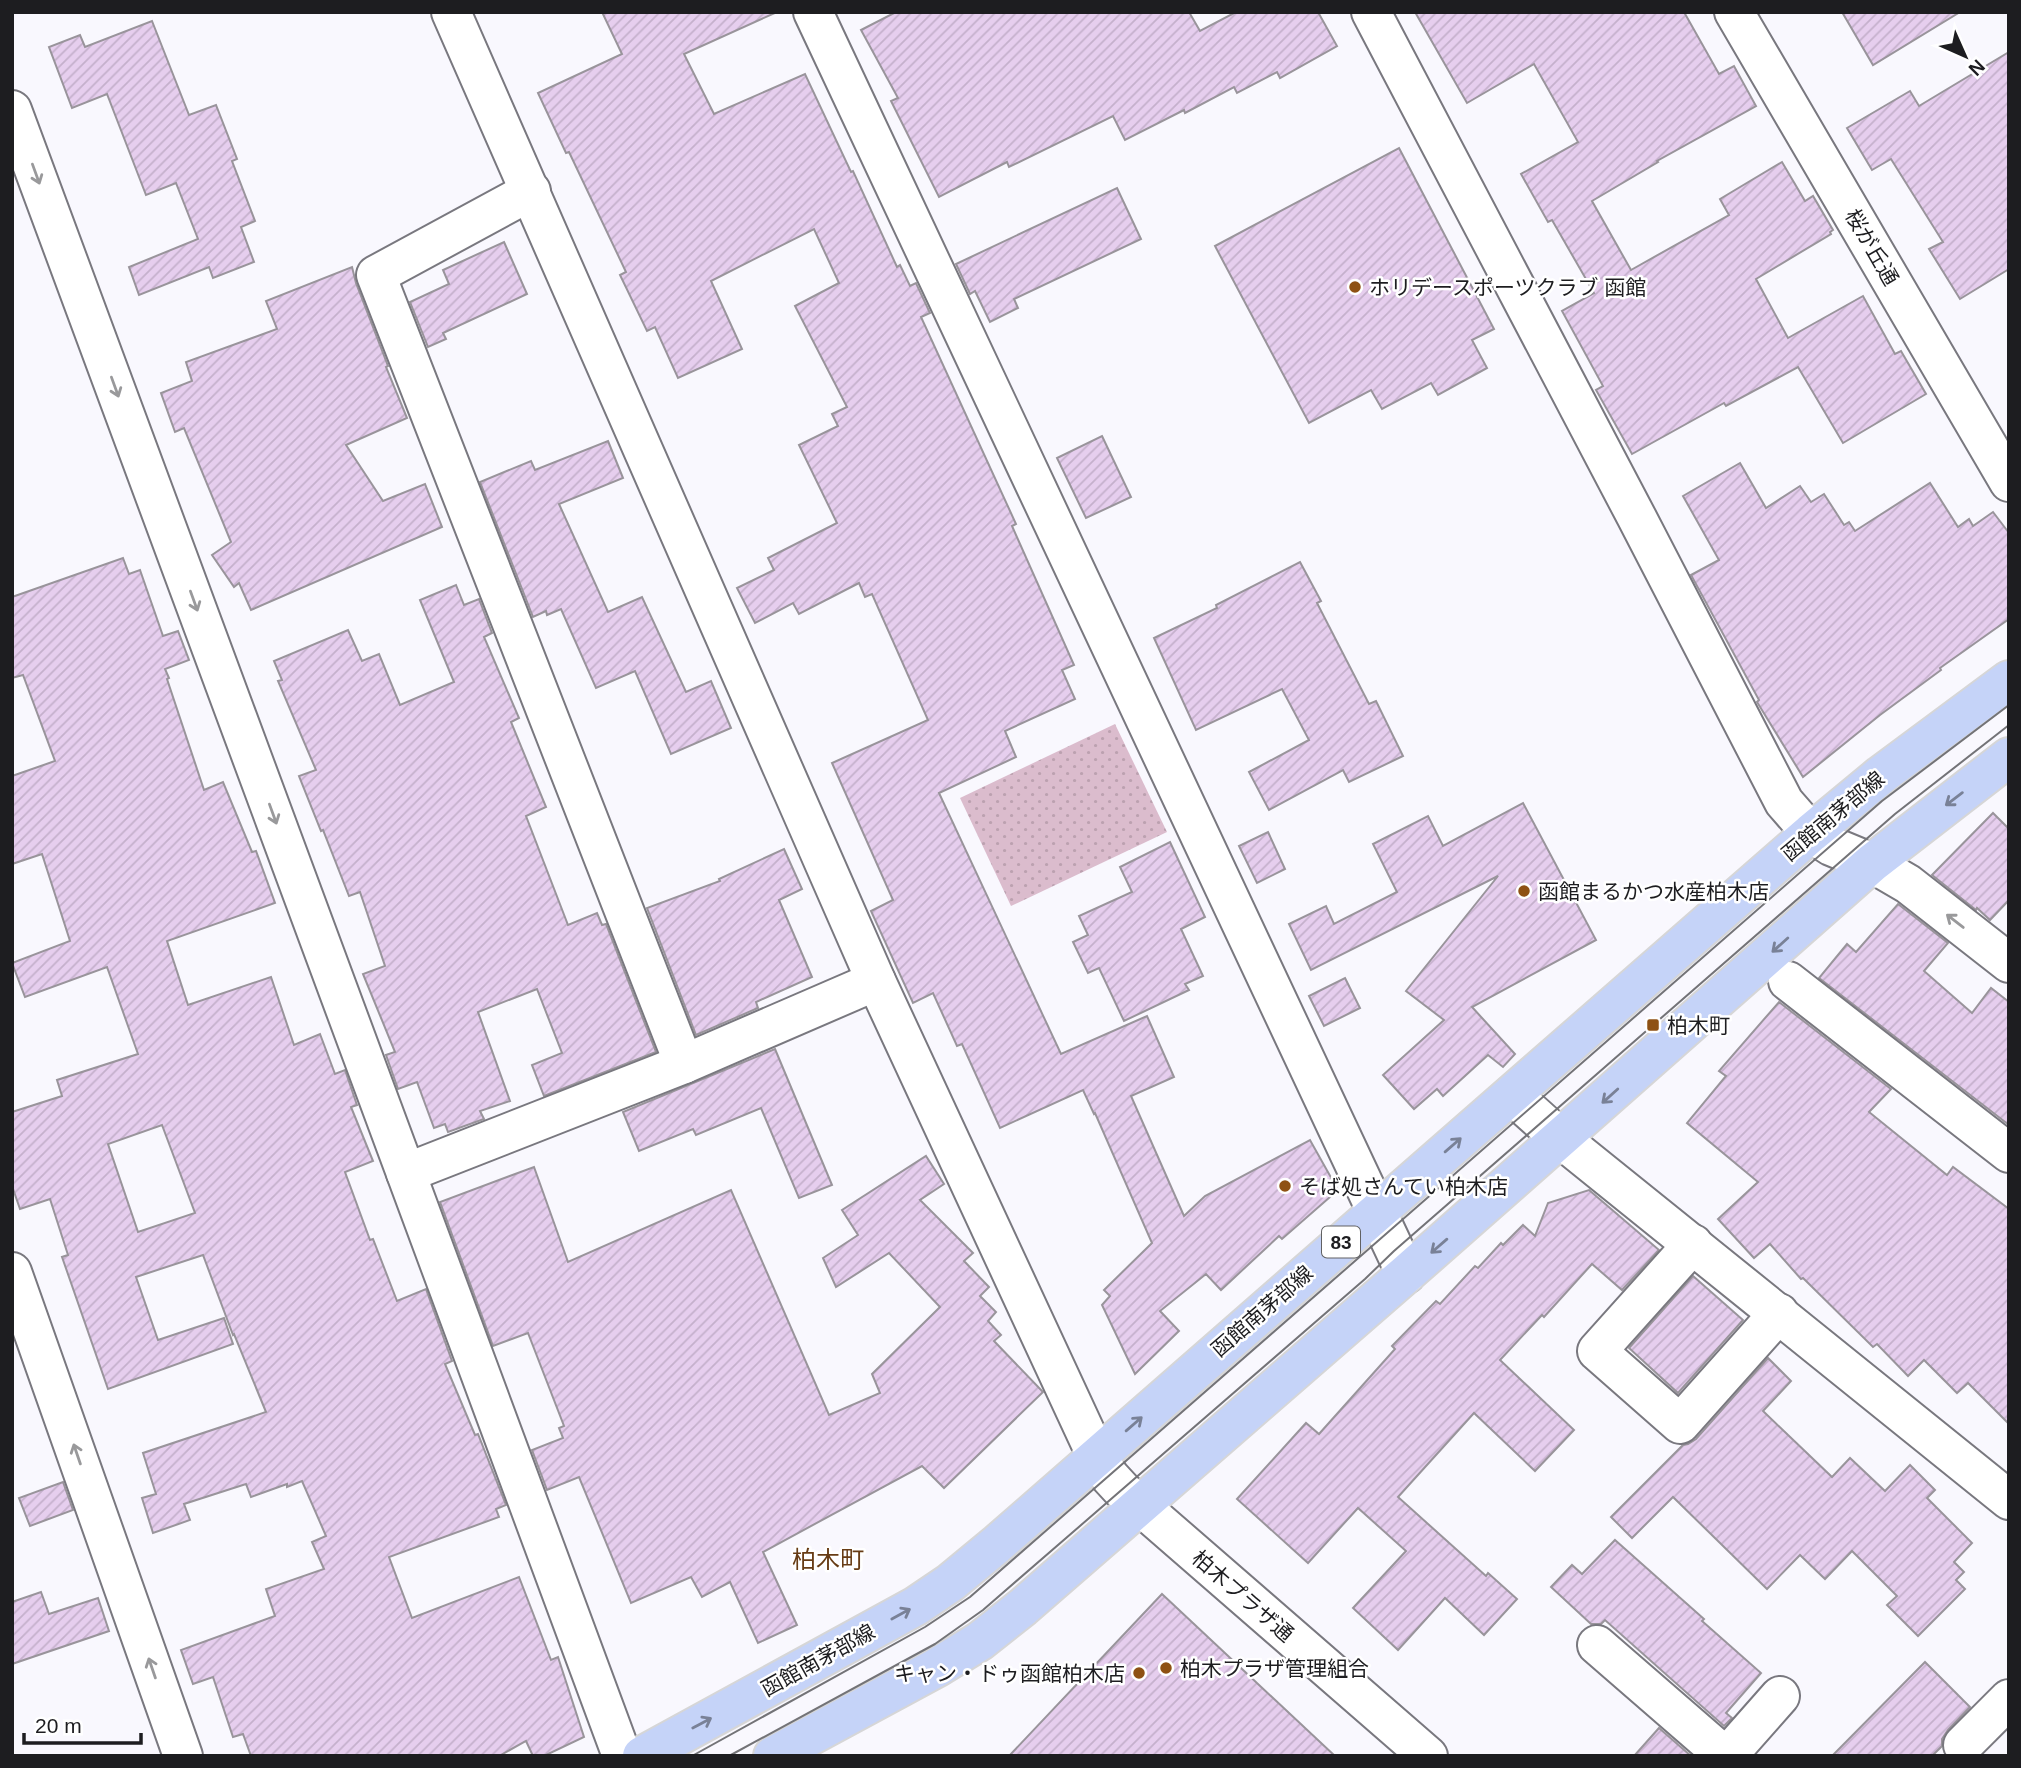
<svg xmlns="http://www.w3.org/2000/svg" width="2021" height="1768" font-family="Arial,'Noto Sans JP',sans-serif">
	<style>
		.grass { fill: url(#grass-dots) }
		.building { fill: url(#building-hatch); stroke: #99949b; stroke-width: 2; fill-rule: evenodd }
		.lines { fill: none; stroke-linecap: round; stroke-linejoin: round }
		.minor-casing { stroke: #79787f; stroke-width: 42 }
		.major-casing { stroke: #d6d6d7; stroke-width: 42 }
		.minor { stroke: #fff; stroke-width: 38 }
		.major { stroke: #c5d3f8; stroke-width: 38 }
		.tram { stroke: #737377; stroke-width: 2 }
		.oneway { stroke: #99999b }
		.oneway2 { stroke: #798197 }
		.poi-dot { fill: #8e5113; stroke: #fff; stroke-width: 2.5 }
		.labels { text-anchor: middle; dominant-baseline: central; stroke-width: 5; stroke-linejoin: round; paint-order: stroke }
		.shield { fill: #fff; stroke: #616163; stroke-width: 2 }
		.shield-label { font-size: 19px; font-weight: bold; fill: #1d1d20 }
		.street-label { font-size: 21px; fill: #1d1d20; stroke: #fff }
		.poi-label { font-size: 21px; fill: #1d1d20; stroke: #fff; text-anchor: start }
		.quarter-label { font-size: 24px; fill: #673c15; stroke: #fff }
	</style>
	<defs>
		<pattern id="grass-dots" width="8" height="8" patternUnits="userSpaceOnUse" patternTransform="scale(1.75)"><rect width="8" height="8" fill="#dbbccd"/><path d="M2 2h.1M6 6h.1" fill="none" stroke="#bca1b0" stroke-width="1.8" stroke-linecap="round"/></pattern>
		<pattern id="building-hatch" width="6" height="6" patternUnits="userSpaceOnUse" patternTransform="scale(1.75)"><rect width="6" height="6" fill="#e6ceee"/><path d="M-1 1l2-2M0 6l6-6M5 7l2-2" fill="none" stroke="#c5b0cc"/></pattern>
	</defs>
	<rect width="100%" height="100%" fill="#f9f8fe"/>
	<polygon class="grass" points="1115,724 1167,832 1011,906 960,798"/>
	<g class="building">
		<polygon points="602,12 777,12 684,54 714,114 805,74 851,172 853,171 897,267 900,265 910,286 916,283 930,313 921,317 1016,524 1012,526 1074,665 1062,670 1075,699 1005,731 1016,757 939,793 1061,1054 1147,1016 1174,1077 1131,1096 1184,1216 1205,1196 1310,1140 1338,1190 1282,1239 1279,1236 1221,1290 1206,1274 1160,1311 1179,1331 1135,1374 1102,1305 1110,1296 1104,1290 1152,1243 1095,1113 1094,1114 1083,1090 1000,1128 962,1044 957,1046 933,993 913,1003 871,911 893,900 832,763 928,720 872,594 865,597 859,583 799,614 793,603 755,623 737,588 774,570 768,558 837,523 799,445 838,426 832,414 847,407 795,306 839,283 814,229 711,281 742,349 678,378 655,327 647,331 620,275 626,272 569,152 566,153 538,93 622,54"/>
		<polygon points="896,12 1189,12 1200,31 1236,12 1318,12 1337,46 1280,78 1277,72 1237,93 1234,87 1185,113 1184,110 1125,140 1113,116 1009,167 1007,162 939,197 891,101 898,98 861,30"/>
		<polygon points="1415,12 1684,12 1719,74 1734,66 1756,106 1657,161 1658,162 1592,201 1631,270 1729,215 1720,199 1782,162 1805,201 1813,196 1833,230 1830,232 1831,234 1756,279 1788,338 1863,296 1895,354 1901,351 1926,394 1843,443 1798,367 1726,406 1724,403 1632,454 1596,390 1603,386 1562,311 1594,293 1552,220 1548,222 1521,174 1578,142 1534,64 1467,103"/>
		<polygon points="1842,12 1960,12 1873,65"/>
		<polygon points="152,21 189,115 216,105 237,159 232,161 255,221 241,227 254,262 213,278 209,267 139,295 129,267 198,239 176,183 146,195 107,94 72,108 49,47 80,35 85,47"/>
		<polygon points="2009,52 2009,269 1960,299 1929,249 1943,242 1891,159 1872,170 1847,128 1910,91 1919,106"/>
		<polygon points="1399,148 1494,329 1472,340 1487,368 1438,395 1431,383 1382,409 1371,390 1309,423 1215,246"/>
		<polygon points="1117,188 1141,239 1014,299 1018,308 990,322 975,291 970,294 956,264"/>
		<polygon points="504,242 527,294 443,333 446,339 428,347 410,302 449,284 443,270"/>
		<polygon points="352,267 356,283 388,366 386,367 407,418 346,445 383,501 425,484 442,527 251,610 239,583 234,587 212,555 231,542 184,428 175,432 161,393 192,381 186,362 277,329 266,301"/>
		<polygon points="1102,436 1131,497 1086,518 1057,458"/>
		<polygon points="608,441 623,478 559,504 608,612 642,597 686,692 711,681 731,728 671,754 635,671 596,688 561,609 547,615 546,611 533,617 480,482 531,461 535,470"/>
		<polygon points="1740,463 1766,508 1800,486 1811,502 1824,494 1844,525 1849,522 1855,531 1930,483 1958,527 1969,519 1973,526 1993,512 2009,533 2009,619 1940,668 1941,670 1880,715 1803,777 1757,702 1759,700 1691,575 1719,560 1683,496"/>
		<path d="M123 558 129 574 140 570 163 636 178 631 189 660 165 669 169 678 167 679 204 790 223 782 252 852 256 851 275 903 167 941 188 1005 271 977 294 1045 320 1034 335 1074 345 1070 357 1105 351 1107 373 1161 345 1172 370 1240 373 1239 397 1301 426 1289 452 1361 445 1364 475 1435 478 1434 506 1505 496 1509 499 1517 389 1557 412 1618 519 1577 551 1660 558 1657 584 1737 544 1756H533L526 1741 499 1756H251L243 1734 233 1737 213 1677 193 1684 181 1650 275 1616 266 1589 324 1569 312 1542 326 1536 302 1481 287 1487V1484L251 1497 246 1484 184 1504 190 1520 153 1533 142 1498 156 1494 143 1453 266 1412 234 1334 233 1335 203 1255 136 1277 158 1340 224 1318 233 1344 108 1389 62 1257 68 1255 50 1199 20 1209 12 1186V1112L62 1096 57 1080 138 1054 107 967 25 997 12 963 70 941 42 854 12 864V776L55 761 23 675 12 678V597ZM162 1125 195 1213 138 1232 108 1144Z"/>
		<polygon points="1300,562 1321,601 1317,603 1369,704 1376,701 1403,756 1349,782 1343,770 1269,810 1249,772 1309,740 1282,689 1196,730 1154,638 1217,608 1216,605"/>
		<polygon points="456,585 464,605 479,599 492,633 484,637 519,718 511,722 546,807 526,816 568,925 597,913 602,925 606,924 656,1052 544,1096 532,1065 562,1053 537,989 478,1012 510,1101 480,1111 484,1119 448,1132 445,1124 434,1128 417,1082 398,1089 386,1055 395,1052 363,974 385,966 360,892 349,896 323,830 321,831 299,776 316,770 278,681 282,680 274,661 348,630 362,661 379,654 400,705 454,682 420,600"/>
		<polygon points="1523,803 1596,940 1472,1007 1515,1054 1503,1067 1488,1055 1443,1096 1437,1089 1414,1109 1383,1075 1444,1020 1406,991 1498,876 1311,970 1289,924 1326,906 1334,924 1397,892 1373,844 1428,816 1443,846"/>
		<polygon points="1993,813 2009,829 2009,900 1990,920 1977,908 1976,910 1932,875"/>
		<polygon points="1268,832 1285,869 1257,883 1239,846"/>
		<polygon points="1170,842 1205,917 1181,929 1203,976 1185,984 1189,990 1124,1021 1099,968 1088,973 1073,942 1088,935 1079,916 1132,892 1120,867"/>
		<polygon points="784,849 802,889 779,900 812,977 756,1002 758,1008 696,1035 647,908 720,881 719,879"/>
		<polygon points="1898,904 1948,943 1924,971 1972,1013 1991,988 2009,1002 2009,1125 1819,978 1847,944 1856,952"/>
		<polygon points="1345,978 1360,1008 1324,1026 1309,996"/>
		<polygon points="1779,1002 1891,1089 1869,1112 1947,1175 1953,1167 2009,1209 2009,1424 1968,1383 1957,1393 1924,1360 1908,1376 1877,1344 1873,1347 1803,1278 1801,1279 1770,1244 1754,1258 1718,1219 1758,1182 1687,1123 1726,1076 1719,1071"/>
		<polygon points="775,1049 832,1185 799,1198 761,1108 696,1135 693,1129 639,1151 623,1112"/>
		<polygon points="926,1156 944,1184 920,1200 973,1253 964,1261 989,1287 980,1296 996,1312 988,1321 1001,1335 994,1341 1043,1392 944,1488 922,1466 763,1552 797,1625 758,1643 730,1582 702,1597 691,1577 631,1603 579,1477 547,1490 532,1450 563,1438 559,1428 564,1426 528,1333 493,1346 440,1202 534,1167 568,1262 731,1190 829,1415 880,1393 872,1374 940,1307 889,1253 836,1287 823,1258 858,1235 842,1210"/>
		<polygon points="1589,1190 1659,1250 1622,1290 1592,1264 1544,1317 1542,1315 1500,1360 1574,1430 1535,1471 1474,1413 1398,1497 1486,1576 1488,1573 1517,1599 1484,1635 1445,1598 1398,1650 1353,1608 1406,1551 1358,1508 1308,1563 1237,1499 1306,1423 1319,1434 1395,1349 1392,1346 1436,1301 1440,1304 1475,1266 1478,1268 1501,1243 1503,1245 1523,1225 1535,1236 1548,1203"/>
		<polygon points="1693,1276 1743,1320 1678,1393 1629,1348"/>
		<polygon points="1768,1358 1791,1381 1763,1411 1832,1477 1850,1458 1885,1491 1910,1465 1935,1490 1927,1498 1972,1543 1954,1562 1964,1572 1956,1580 1965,1589 1918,1636 1887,1605 1897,1596 1852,1551 1825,1579 1800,1555 1767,1589 1673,1497 1632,1538 1611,1517 1683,1445 1688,1444 1696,1439"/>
		<polygon points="63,1482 73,1510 30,1526 19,1498"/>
		<polygon points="1615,1540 1704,1619 1702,1621 1761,1673 1726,1713 1732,1718 1724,1726 1605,1620 1601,1624 1591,1624 1551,1587 1572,1565 1582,1574"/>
		<polygon points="41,1592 49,1614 98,1598 109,1631 12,1664 12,1602"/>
		<polygon points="1162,1594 1335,1756 1009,1756"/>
		<polygon points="1925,1662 1970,1707 1948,1730 1942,1739 1942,1746 1932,1756 1832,1756"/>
		<polygon points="1659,1728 1691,1756 1634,1756"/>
	</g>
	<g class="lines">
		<g class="minor-casing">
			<g id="minor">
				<polyline points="451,12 876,981 1097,1457 1110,1477 1122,1490 1428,1756"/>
				<polyline points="813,12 1406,1274"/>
				<polyline points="1371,12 1636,516 1784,802 1811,833 1831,846 1872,863 1908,884 2009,963"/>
				<polyline points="1734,12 2009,482"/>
				<polyline points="12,110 622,1756"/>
				<polyline points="531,191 376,275 684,1064"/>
				<polyline points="1788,981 2009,1153"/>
				<polyline points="1512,1095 1561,1139 2009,1500"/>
				<polyline points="406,1173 684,1064 876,981"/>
				<polyline points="1693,1244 1597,1351 1680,1424 1779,1313"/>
				<polyline points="12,1272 183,1756"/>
				<polyline points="1597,1645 1725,1756"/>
				<polyline points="1963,1745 2009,1699"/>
				<polyline points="1727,1756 1780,1696"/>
			</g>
		</g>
		<g class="major-casing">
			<g id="major">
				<polyline points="642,1756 916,1606 950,1583 996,1545 1811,833 1881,775 2009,680"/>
				<polyline points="773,1756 936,1668 980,1641 1023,1607 1406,1274 1872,863 2009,757"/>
			</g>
		</g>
		<use href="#minor" class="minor"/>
		<use href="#major" class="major"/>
		<g class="tram">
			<polyline points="692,1756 925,1627 970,1597 1882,801 2009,705"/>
			<polyline points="729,1756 935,1644 983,1610 1365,1279 1394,1251 1895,814 2009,725"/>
		</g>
	</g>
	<defs><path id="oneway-shaft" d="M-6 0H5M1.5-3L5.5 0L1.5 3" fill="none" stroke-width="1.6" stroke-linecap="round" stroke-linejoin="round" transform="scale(1.75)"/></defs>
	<g class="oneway">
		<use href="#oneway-shaft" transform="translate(36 174) rotate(70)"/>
		<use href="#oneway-shaft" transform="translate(115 387) rotate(70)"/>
		<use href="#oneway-shaft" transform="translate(194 601) rotate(70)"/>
		<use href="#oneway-shaft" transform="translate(273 814) rotate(70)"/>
		<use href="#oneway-shaft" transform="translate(1955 921) rotate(-142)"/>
		<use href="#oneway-shaft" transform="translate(77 1454) rotate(-109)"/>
		<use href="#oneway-shaft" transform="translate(152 1668) rotate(-109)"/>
	</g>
	<g class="oneway2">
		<use href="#oneway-shaft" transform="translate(1954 799) rotate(143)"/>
		<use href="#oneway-shaft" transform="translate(1780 945) rotate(138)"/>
		<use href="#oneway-shaft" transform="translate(1610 1096) rotate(138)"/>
		<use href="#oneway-shaft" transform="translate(1453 1145) rotate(-41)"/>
		<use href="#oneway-shaft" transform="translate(1439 1246) rotate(139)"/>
		<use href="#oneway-shaft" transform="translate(1134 1424) rotate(-41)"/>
		<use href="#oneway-shaft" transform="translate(901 1614) rotate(-29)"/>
		<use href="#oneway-shaft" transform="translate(702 1723) rotate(-28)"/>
	</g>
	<g class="poi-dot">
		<circle cx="1355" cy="287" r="7"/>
		<circle cx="1524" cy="891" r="7"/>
		<rect x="1646" y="1018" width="14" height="14" rx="3.5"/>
		<circle cx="1285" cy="1186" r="7"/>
		<circle cx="1166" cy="1668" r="7"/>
		<circle cx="1139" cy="1673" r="7"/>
	</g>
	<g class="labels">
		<rect class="shield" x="1322" y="1226.5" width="38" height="31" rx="5"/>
		<g class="shield-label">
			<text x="1341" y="1242">83</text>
		</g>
		<g class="street-label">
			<text transform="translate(1872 247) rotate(60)">桜が丘通</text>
			<text transform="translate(1833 816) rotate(-40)">函館南茅部線</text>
			<text transform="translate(1262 1311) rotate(-41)">函館南茅部線</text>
			<text transform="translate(1243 1596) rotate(41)">柏木プラザ通</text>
			<text transform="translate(818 1660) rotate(-29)">函館南茅部線</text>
		</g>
		<g class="poi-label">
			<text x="1369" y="287">ホリデースポーツクラブ 函館</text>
			<text x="1538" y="891">函館まるかつ水産柏木店</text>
			<text x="1667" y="1025">柏木町</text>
			<text x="1299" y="1186">そば処さんてい柏木店</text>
			<text x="1180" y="1668">柏木プラザ管理組合</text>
			<text x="1125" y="1673" text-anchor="end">キャン・ドゥ函館柏木店</text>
		</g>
		<g class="quarter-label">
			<text x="828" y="1559">柏木町</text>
		</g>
	</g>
	<rect width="2021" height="1768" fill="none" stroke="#1d1d20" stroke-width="28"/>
	<g transform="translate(1965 56) rotate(135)" stroke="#ffffff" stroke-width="5" paint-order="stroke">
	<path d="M0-5L12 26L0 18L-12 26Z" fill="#1d1d20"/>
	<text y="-10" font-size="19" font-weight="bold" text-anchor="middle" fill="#1d1d20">N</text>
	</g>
	<path d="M24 1733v10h117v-10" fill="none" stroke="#1d1d20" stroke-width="3.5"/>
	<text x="35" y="1733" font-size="21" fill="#1d1d20" stroke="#ffffff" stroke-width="5" paint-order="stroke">20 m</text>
</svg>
